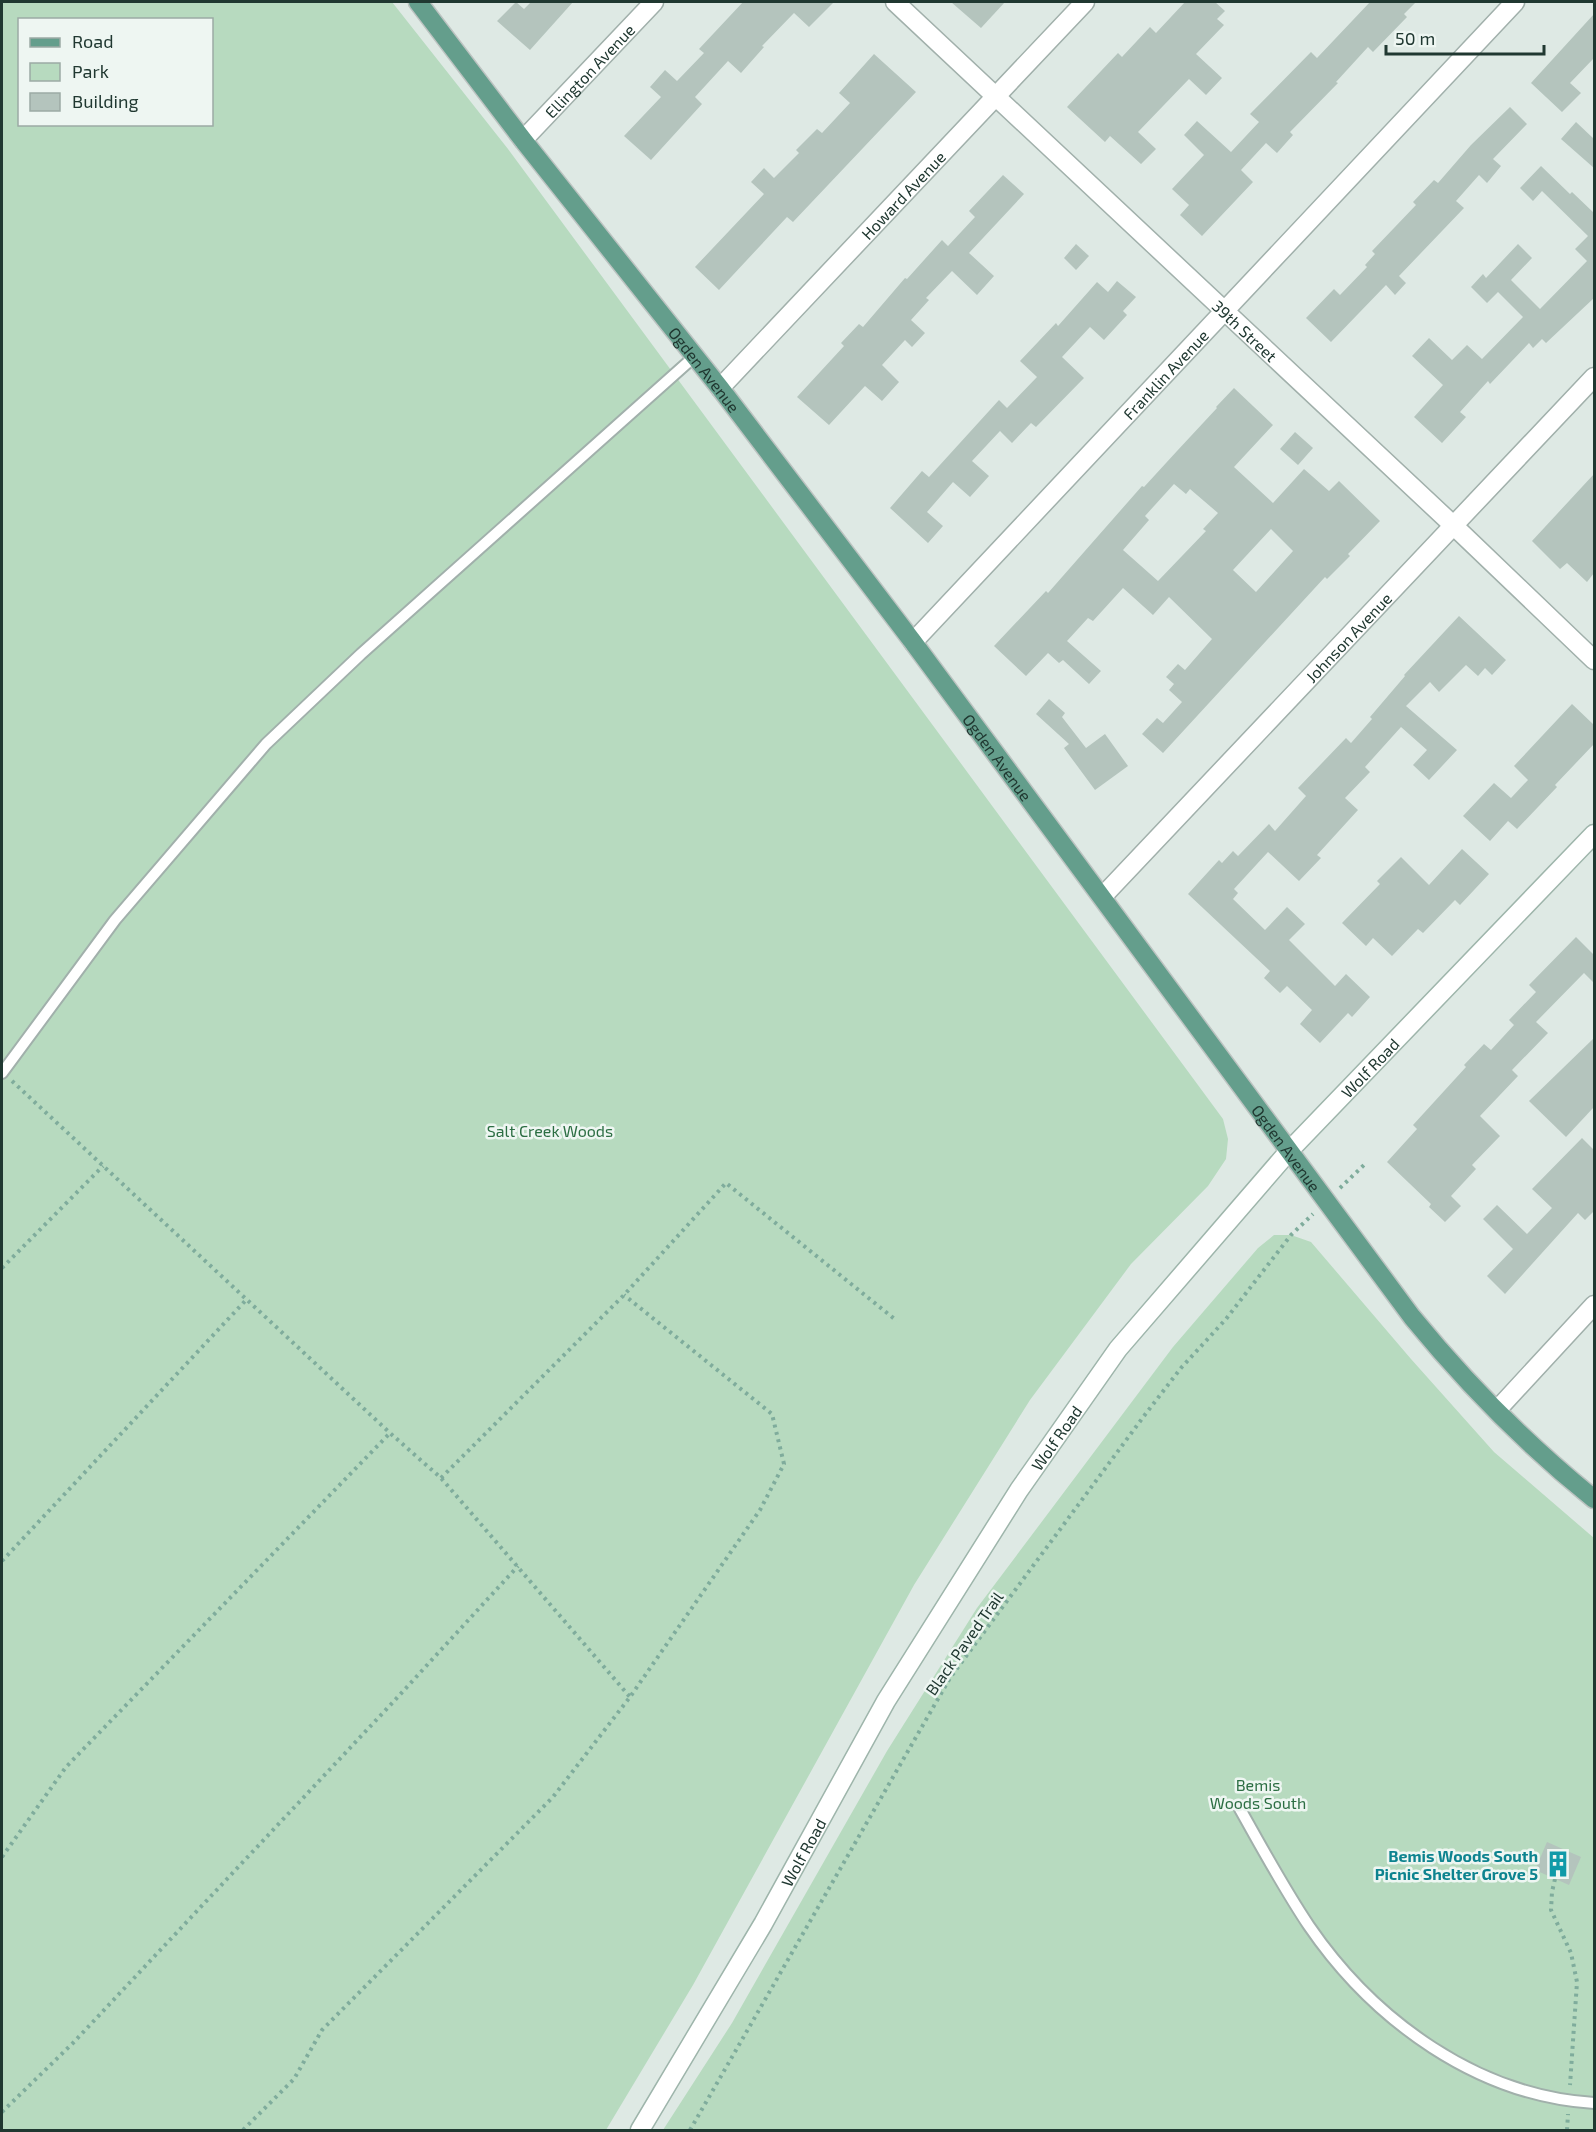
<svg xmlns="http://www.w3.org/2000/svg" width="1596" height="2132" font-family="'Exo 2',sans-serif">
	<style>
		.green { fill: #b7dabf; fill-rule: evenodd }
		.building { fill: #b4c4bd; fill-rule: evenodd }
		.lines { fill: none; stroke-linecap: round; stroke-linejoin: round }
		.lane-casing { stroke: #a1b0ab; stroke-width: 14 }
		.street-casing { stroke: #a1b0ab; stroke-width: 21 }
		.secondary-casing { stroke: #9eb5ab; stroke-width: 21 }
		.primary-casing { stroke: #bcc3c1; stroke-width: 21 }
		.path { stroke: #7fac9c; stroke-width: 4; stroke-dasharray: 3 4.5; stroke-linecap: butt }
		.lane { stroke: #fff; stroke-width: 10 }
		.street { stroke: #fff; stroke-width: 18 }
		.secondary { stroke: #fff; stroke-width: 18 }
		.primary { stroke: #649e8c; stroke-width: 18 }
		.labels { text-anchor: middle; dominant-baseline: central; stroke-width: 5; stroke-linejoin: round; paint-order: stroke }
		.street-label { font-size: 16px; fill: #203831; stroke: #eef6f2 }
		.park-label { font-size: 16px; fill: #2c6e43; stroke: #eef6f2 }
		.culture-label { font-size: 16px; font-weight: bold; fill: #0d838f; stroke: #eef6f2; text-anchor: end }
	</style>
	<rect width="100%" height="100%" fill="#dee9e4"/>
	<g class="green">
		<path d="M2 2H392L508 149 1223 1119 1228 1139 1226 1159 1208 1186 1131 1264 1030 1400 914 1585 693 1985 606 2130H2ZM20 20H212V124H20Z"/>
		<polygon points="1274,1235 1291,1235 1311,1242 1411,1359 1494,1452 1594,1538 1594,2130 663,2130 732,2023 887,1751 977,1608 1173,1347 1258,1248"/>
	</g>
	<g class="building">
		<polygon points="516,2 524,9 531,2 573,2 530,50 497,21"/>
		<polygon points="743,2 834,2 809,27 794,13 762,46 764,47 741,73 728,61 695,97 702,104 651,160 624,136 661,97 650,87 665,70 677,81 704,53 699,49"/>
		<polygon points="951,2 1005,2 981,28"/>
		<polygon points="1185,2 1215,2 1225,11 1217,19 1224,25 1196,54 1222,78 1206,95 1189,79 1138,132 1156,149 1141,164 1110,136 1105,142 1067,107 1118,53 1122,57 1150,27 1156,33"/>
		<polygon points="1370,2 1416,2 1404,14 1407,17 1373,52 1368,47 1336,82 1338,83 1290,132 1293,135 1277,153 1266,143 1241,170 1253,182 1202,236 1180,215 1189,205 1172,189 1204,155 1184,135 1197,121 1231,152 1259,122 1250,114 1311,52 1317,58"/>
		<polygon points="1594,14 1594,58 1570,83 1581,93 1562,112 1531,83"/>
		<polygon points="874,54 916,92 793,222 787,217 719,290 695,267 764,194 751,182 764,168 774,178 799,153 796,150 817,129 822,133 850,103 839,93"/>
		<polygon points="1510,107 1527,124 1493,159 1501,166 1487,183 1479,175 1456,201 1464,208 1399,276 1406,283 1395,295 1386,285 1331,342 1306,318 1334,289 1340,295 1367,267 1365,265 1375,254 1372,251 1416,205 1413,202 1434,180 1438,183 1471,145"/>
		<polygon points="1576,122 1594,139 1594,168 1561,139"/>
		<polygon points="1541,166 1570,194 1572,192 1594,213 1594,298 1546,343 1542,339 1533,348 1529,343 1490,384 1488,381 1460,412 1466,417 1442,443 1414,417 1443,385 1412,356 1429,338 1452,360 1467,345 1482,359 1523,317 1498,292 1487,303 1471,287 1483,274 1486,278 1518,244 1532,258 1511,280 1540,309 1587,261 1575,249 1588,236 1542,191 1533,201 1520,188"/>
		<polygon points="1003,175 1024,194 969,253 994,276 977,295 952,271 926,298 929,300 911,320 925,333 912,347 905,340 882,365 899,382 882,401 865,386 829,425 797,397 844,346 841,343 859,324 863,327 905,278 907,279 942,240 948,246 975,217 969,211"/>
		<polygon points="1076,244 1089,256 1076,270 1064,258"/>
		<polygon points="1117,281 1136,297 1123,311 1127,315 1104,340 1090,327 1062,357 1084,378 1036,427 1031,423 1012,443 1000,431 972,461 989,476 970,497 953,482 927,512 943,526 928,543 890,508 922,471 929,477 999,400 1007,408 1037,377 1020,361 1056,323 1058,326 1097,282 1108,292"/>
		<path d="M1234 388 1273 425 1234 467 1273 503 1304 469 1329 491 1339 481 1380 521 1348 554 1350 556 1327 579 1325 577 1163 753 1142 734 1157 718 1163 723 1182 702 1169 690 1174 684 1166 677 1178 664 1185 670 1212 639 1169 597 1153 615 1123 588 1093 621 1088 618 1067 641 1101 671 1089 684 1063 660 1059 663 1048 653 1026 676 994 646 1046 591 1048 593 1142 486 1144 487 1177 451 1217 408 1216 407ZM1174 484 1186 494 1190 489 1218 513 1203 529 1206 531 1158 581 1123 550 1149 520 1145 516ZM1271 529 1293 551 1256 592 1233 570Z"/>
		<polygon points="1295,432 1313,448 1298,465 1280,449"/>
		<polygon points="1594,474 1594,573 1587,582 1567,563 1560,569 1532,541"/>
		<polygon points="1459,616 1506,660 1492,675 1485,668 1478,676 1466,665 1439,692 1430,682 1406,706 1457,750 1429,780 1413,765 1427,750 1401,727 1365,767 1370,772 1345,798 1358,810 1317,855 1321,858 1299,881 1268,852 1234,889 1238,893 1233,899 1265,930 1287,907 1305,924 1289,940 1335,986 1346,974 1370,997 1352,1017 1348,1013 1320,1043 1300,1024 1312,1010 1287,986 1280,993 1264,978 1270,971 1188,894 1219,860 1222,863 1233,851 1238,856 1269,824 1275,831 1306,796 1298,788 1346,738 1351,743 1372,719 1370,717 1405,676 1404,675"/>
		<polygon points="1049,699 1065,713 1062,717 1086,748 1105,734 1128,766 1095,790 1064,748 1069,744 1036,714"/>
		<polygon points="1572,704 1594,725 1594,744 1555,785 1557,787 1517,829 1508,821 1490,841 1463,816 1494,783 1511,798 1528,780 1514,766"/>
		<polygon points="1462,849 1489,874 1460,905 1455,900 1423,933 1418,929 1392,956 1373,938 1366,946 1342,923 1380,884 1377,881 1401,857 1429,885"/>
		<polygon points="1576,937 1594,955 1594,983 1584,973 1536,1022 1548,1033 1512,1070 1518,1076 1480,1116 1500,1136 1472,1165 1476,1169 1451,1196 1461,1206 1445,1222 1429,1207 1431,1204 1387,1162 1417,1129 1413,1125 1466,1067 1464,1065 1484,1044 1491,1050 1514,1025 1509,1020 1536,992 1529,985"/>
		<polygon points="1594,1038 1594,1107 1566,1137 1529,1101"/>
		<polygon points="1582,1138 1594,1150 1594,1211 1585,1220 1578,1213 1505,1294 1487,1276 1513,1249 1483,1219 1497,1205 1527,1234 1552,1208 1532,1189"/>
		<polygon points="1547,1842 1581,1857 1569,1885 1535,1870"/>
	</g>
	<g class="lines">
		<g class="lane-casing">
			<g id="lane">
				<polyline points="2,1073 115,920 266,744 361,654 695,356"/>
				<path d="M1240 1809C1262 1848 1284 1889 1309 1926 1374 2021 1478 2096 1594 2103"/>
			</g>
		</g>
		<g class="street-casing">
			<g id="street">
				<path id="s1" d="M895 2 1454 526 1594 660"/>
				<path id="s2" d="M523 140 654 2"/>
				<path id="s3" d="M720 388 1085 2"/>
				<path id="s4" d="M913 642 1515 2"/>
				<path id="s5" d="M1102 897 1594 377"/>
				<polyline points="1497,1410 1594,1305"/>
			</g>
		</g>
		<g class="secondary-casing">
			<g id="secondary">
				<path id="s6" d="M640 2130 763 1924 886 1701 1019 1490 1118 1349 1289 1151 1594 834"/>
			</g>
		</g>
		<g class="primary-casing">
			<g id="primary">
				<path id="s7" d="M418 2 523 140 720 388 913 642 1412 1317C1466 1383 1527 1445 1594 1499"/>
			</g>
		</g>
		<g class="path">
			<polyline points="12,1081 390,1433 441,1478 630,1697"/>
			<polyline points="1340,1188 1364,1165"/>
			<polyline points="2,1268 103,1166"/>
			<polyline points="441,1478 624,1295 726,1183 897,1321"/>
			<polyline points="2,1561 246,1300"/>
			<polyline points="2,1857 66,1767 390,1433"/>
			<polyline points="1555,1879 1552,1892 1551,1910 1571,1953 1577,1982 1570,2085"/>
			<polyline points="2,2112 74,2042 395,1700 518,1566"/>
			<polyline points="243,2130 294,2079 322,2030 553,1797 630,1697 760,1510 784,1464 772,1414 624,1295"/>
			<polyline points="690,2130 950,1678 1144,1416 1181,1368 1226,1319 1291,1235 1313,1214"/>
			<polyline points="1567,2130 1568,2114"/>
		</g>
		<use href="#lane" class="lane"/>
		<use href="#street" class="street"/>
		<use href="#secondary" class="secondary"/>
		<use href="#primary" class="primary"/>
	</g>
	<defs>
		<g id="building-bare" transform="scale(2.07)"><path d="M-4-6H4V6H1V3H-1V6H-4ZM-2.5-4.3h1.7v1.8h-1.7ZM.8-4.3h1.7v1.8H.8ZM-2.5-1h1.7V.8h-1.7ZM.8-1h1.7V.8H.8Z" fill="#0f9aa8" stroke="#eef6f2" stroke-width="2.5" paint-order="stroke"/></g>
	</defs>
	<g fill-rule="evenodd">
		<use href="#building-bare" x="1558" y="1864"/>
	</g>
	<g class="labels">
		<g class="street-label">
			<text stroke="none"><textPath href="#s2" startOffset="96">Ellington Avenue</textPath></text>
			<text stroke="none"><textPath href="#s3" startOffset="266">Howard Avenue</textPath></text>
			<text stroke="none"><textPath href="#s1" startOffset="480">39th Street</textPath></text>
			<text stroke="none"><textPath href="#s7" startOffset="466">Ogden Avenue</textPath></text>
			<text stroke="none"><textPath href="#s4" startOffset="368">Franklin Avenue</textPath></text>
			<text stroke="none"><textPath href="#s5" startOffset="358">Johnson Avenue</textPath></text>
			<text stroke="none"><textPath href="#s7" startOffset="952">Ogden Avenue</textPath></text>
			<text stroke="none"><textPath href="#s6" startOffset="1294">Wolf Road</textPath></text>
			<text stroke="none"><textPath href="#s7" startOffset="1438">Ogden Avenue</textPath></text>
			<text stroke="none"><textPath href="#s6" startOffset="808">Wolf Road</textPath></text>
			<text transform="translate(964 1643) rotate(-55)">Black Paved Trail</text>
			<text stroke="none"><textPath href="#s6" startOffset="322">Wolf Road</textPath></text>
		</g>
		<g class="park-label">
			<text x="550" y="1130">Salt Creek Woods</text>
			<text x="1258" y="1784">Bemis<tspan x="1258" dy="18">Woods South</tspan></text>
		</g>
		<g class="culture-label">
			<text x="1538" y="1855">Bemis Woods South<tspan x="1538" dy="18">Picnic Shelter Grove 5</tspan></text>
		</g>
	</g>
	<rect width="1596" height="2132" fill="none" stroke="#203831" stroke-width="6"/>
	<rect x="18" y="18" width="195" height="108" fill="#eef6f2" stroke="#9caaa5" stroke-width="1.5"/>
	<rect x="30" y="38" width="30" height="9" fill="#649e8c" stroke="#9caaa5" stroke-width="1.5"/>
	<text x="72" y="48" font-size="18" fill="#203831">Road</text>
	<rect x="30" y="63" width="30" height="18" fill="#b7dabf" stroke="#9caaa5" stroke-width="1.5"/>
	<text x="72" y="78" font-size="18" fill="#203831">Park</text>
	<rect x="30" y="93" width="30" height="18" fill="#b4c4bd" stroke="#9caaa5" stroke-width="1.5"/>
	<text x="72" y="108" font-size="18" fill="#203831">Building</text>
	<path d="M1386 45v9h158v-9" fill="none" stroke="#203831" stroke-width="3"/>
	<text x="1395" y="45" font-size="18" fill="#203831" stroke="#eef6f2" stroke-width="4.5" paint-order="stroke">50 m</text>
</svg>
